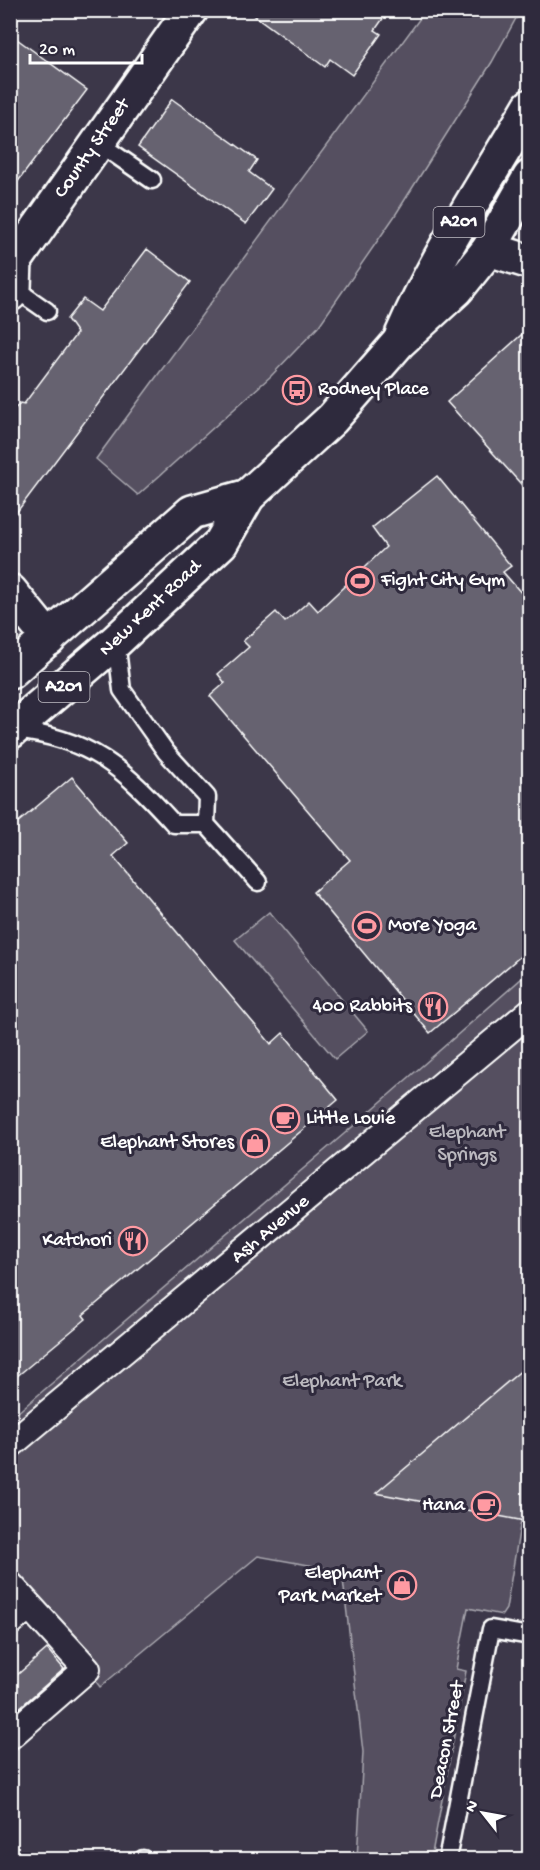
<svg xmlns="http://www.w3.org/2000/svg" width="540" height="1870" font-family="'Gochi Hand',sans-serif">
	<style>
		.green { fill: #555060; stroke: #aaa8b0; stroke-width: 1.5 }
		.building { fill: #666270; stroke: #fff; stroke-width: 1.5 }
		.lines { fill: none; stroke-linecap: round; stroke-linejoin: round }
		.service-casing { stroke: #fff; stroke-width: 21 }
		.pedestrian-casing { stroke: #fff; stroke-width: 30 }
		.minor-casing { stroke: #fff; stroke-width: 38 }
		.tertiary-casing { stroke: #fff; stroke-width: 38 }
		.trunk-casing { stroke: #fff; stroke-width: 38 }
		.service { stroke: #2f2a3d; stroke-width: 16 }
		.pedestrian { stroke: #2f2a3d; stroke-width: 26 }
		.minor { stroke: #2f2a3d; stroke-width: 33 }
		.tertiary { stroke: #2f2a3d; stroke-width: 33 }
		.trunk { stroke: #2f2a3d; stroke-width: 33 }
		.labels { text-anchor: middle; dominant-baseline: central; stroke-width: 6; stroke-linejoin: round; paint-order: stroke }
		.shield { fill: #2f2a3d; stroke: #c1bfc5; stroke-width: 1.5 }
		.shield-label { font-size: 18px; font-weight: bold; fill: #fff }
		.street-label { font-size: 20px; fill: #fff; stroke: #2f2a3d }
		.poi-label { font-size: 20px; fill: #fff; stroke: #2f2a3d; text-anchor: end }
		.park-label { font-size: 20px; fill: #bbb9bf; stroke: #2f2a3d }
	</style>
	<rect width="100%" height="100%" fill="#3c3749"/>
	<filter id="ink" filterUnits="userSpaceOnUse"><feTurbulence type="fractalNoise" baseFrequency=".0167" numOctaves="2"/><feDisplacementMap in="SourceGraphic" scale="12" xChannelSelector="R" yChannelSelector="G"/><feConvolveMatrix kernelMatrix="1 2 1 2 8 2 1 2 1" color-interpolation-filters="sRGB"/></filter>
	<g filter="url(#ink)">
		<g class="green">
			<polygon points="426,10 520,11 492,62 394,217 318,327 271,376 138,495 96,459"/>
			<polygon points="269,912 368,1031 335,1059 235,940"/>
			<polygon points="529,972 529,1473 506,1609 502,1615 468,1608 456,1669 466,1671 431,1859 357,1859 363,1752 342,1571 258,1556 100,1687 11,1570 10,1419 358,1122"/>
		</g>
		<g class="building">
			<polygon points="247,10 389,10 375,30 381,34 352,75 330,59 325,67"/>
			<polygon points="10,34 87,90 10,192"/>
			<polygon points="172,99 257,160 249,172 272,189 246,224 138,147"/>
			<polygon points="147,249 190,282 10,521 10,414 20,403 24,404 77,333 67,319 83,299 100,311"/>
			<polygon points="530,327 530,494 447,402"/>
			<polygon points="437,476 511,566 503,572 530,603 530,948 430,1033 313,892 350,860 210,696 225,683 218,674 249,647 243,641 276,612 285,622 309,601 318,611 386,547 372,528"/>
			<polygon points="72,777 128,843 113,856 271,1044 283,1033 338,1100 83,1315 86,1319 10,1382 10,829"/>
			<polygon points="530,1363 530,1522 376,1493"/>
			<polygon points="47,1649 64,1669 10,1716 10,1681"/>
		</g>
		<g class="lines">
			<g class="service-casing">
				<g id="service">
					<polyline points="97,142 152,180"/>
					<polyline points="14,288 47,311"/>
					<polyline points="116,641 122,690 166,752 207,797 206,824 258,882"/>
					<path d="M13 730C91 738 123 768 174 824H206"/>
					<polyline points="142,1860 143,1859"/>
					<polyline points="447,1860 491,1629 530,1636"/>
				</g>
			</g>
			<g class="pedestrian-casing">
				<g id="pedestrian">
					<polyline points="10,1445 530,1012"/>
					<polyline points="10,1585 87,1669 10,1736"/>
					<polyline points="10,1622 29,1606"/>
				</g>
			</g>
			<g class="minor-casing">
				<g id="minor">
					<polyline points="10,294 14,288 15,261 191,10"/>
					<polyline points="10,591 49,639"/>
				</g>
			</g>
			<g class="tertiary-casing">
				<polyline id="tertiary" points="489,249 530,262"/>
			</g>
			<g class="trunk-casing">
				<g id="trunk">
					<path d="M402 335C437 254 486 182 530 106"/>
					<polyline points="10,672 192,512 248,496"/>
					<polyline points="10,732 116,641 221,543 248,496 332,419 399,342 457,289 489,249 530,177"/>
				</g>
			</g>
			<use href="#service" class="service"/>
			<use href="#pedestrian" class="pedestrian"/>
			<use href="#minor" class="minor"/>
			<use href="#tertiary" class="tertiary"/>
			<use href="#trunk" class="trunk"/>
		</g>
	</g>
	<defs>
		<g id="bus-ring" transform="scale(1.5)"><circle r="9.5" fill="#2f2a3d" stroke="#ff9aa2" stroke-width="1.5"/><path d="M-5-6H5V4H4V6H2V4H-2V6H-4V4H-5ZM-3.5-4V0h7V-4ZM-3.5 1.2v1.5H-2V1.2ZM2 1.2v1.5H3.5V1.2Z" fill="#ff9aa2"/></g>
		<g id="stadium-ring" transform="scale(1.5)"><circle r="9.5" fill="#2f2a3d" stroke="#ff9aa2" stroke-width="1.5"/><path d="M0-5a6.5 5 0 1 0 0 10a6.5 5 0 1 0 0-10ZM-3.5-1.8h7v3.6h-7Z" fill="#ff9aa2"/></g>
		<g id="restaurant-ring" transform="scale(1.5)"><circle r="9.5" fill="#2f2a3d" stroke="#ff9aa2" stroke-width="1.5"/><path d="M-5-6h1v4h1v-4h1v4h1v-4h1v5L-1.5 .5V6h-2V.5L-5-1ZM5-6V6H3V1.5H1.5Q1.5-4 5-6Z" fill="#ff9aa2"/></g>
		<g id="cafe-ring" transform="scale(1.5)"><circle r="9.5" fill="#2f2a3d" stroke="#ff9aa2" stroke-width="1.5"/><path d="M-5.5-4.5H6V0H3Q3 3.5 0 3.5H-2.5Q-5.5 3.5-5.5 0ZM3-3.2v2h1.7v-2ZM-6 4.5H4V6H-6Z" fill="#ff9aa2"/></g>
		<g id="shop-ring" transform="scale(1.5)"><circle r="9.5" fill="#2f2a3d" stroke="#ff9aa2" stroke-width="1.5"/><path d="M-5-2.5h2.3a2.7 3.5 0 0 1 5.4 0H5L5.5 6h-11ZM-1.5-2.5h3a1.5 2.3 0 0 0-3 0Z" fill="#ff9aa2"/></g>
	</defs>
	<g fill-rule="evenodd">
		<use href="#bus-ring" x="297" y="390"/>
		<use href="#stadium-ring" x="360" y="581"/>
		<use href="#stadium-ring" x="367" y="926"/>
		<use href="#restaurant-ring" x="433" y="1007"/>
		<use href="#cafe-ring" x="285" y="1119"/>
		<use href="#shop-ring" x="255" y="1143"/>
		<use href="#restaurant-ring" x="133" y="1241"/>
		<use href="#cafe-ring" x="486" y="1506"/>
		<use href="#shop-ring" x="402" y="1585"/>
	</g>
	<g class="labels">
		<g class="shield">
			<rect x="433.5" y="207" width="51" height="30" rx="4.5"/>
			<rect x="38.5" y="672" width="51" height="30" rx="4.5"/>
		</g>
		<g class="shield-label">
			<text x="459" y="222">A201</text>
			<text x="64" y="687">A201</text>
		</g>
		<g class="street-label">
			<text transform="translate(93 149) rotate(-55)">County Street</text>
			<text transform="translate(151 609) rotate(-43)">New Kent Road</text>
			<text transform="translate(271 1230) rotate(-40)">Ash Avenue</text>
			<text transform="translate(448 1740) rotate(-79)">Deacon Street</text>
		</g>
		<g class="poi-label">
			<text x="318" y="390" text-anchor="start">Rodney Place</text>
			<text x="381" y="581" text-anchor="start">Fight City Gym</text>
			<text x="388" y="926" text-anchor="start">More Yoga</text>
			<text x="412" y="1007">400 Rabbits</text>
			<text x="306" y="1119" text-anchor="start">Little Louie</text>
			<text x="234" y="1143">Elephant Stores</text>
			<text x="112" y="1241">Katchori</text>
			<text x="465" y="1506">Hana</text>
			<text x="381" y="1574">Elephant<tspan x="381" dy="23">Park Market</tspan></text>
		</g>
		<g class="park-label">
			<text x="467" y="1133">Elephant<tspan x="467" dy="23">Springs</tspan></text>
			<text x="342" y="1382">Elephant Park</text>
		</g>
	</g>
	<rect width="540" height="1870" fill="none" stroke="#2f2a3d" stroke-width="36"/>
	<rect x="18" y="18" width="504" height="1834" fill="none" stroke="#fff" stroke-width="2" filter="url(#ink)"/>
	<g transform="translate(483 1813) rotate(301)" stroke="#2f2a3d" stroke-width="4.5" paint-order="stroke">
	<path d="M0-4.5L10 22L0 15L-10 22Z" fill="#ffffff"/>
	<text y="-9" font-size="16" font-weight="bold" text-anchor="middle" fill="#ffffff">N</text>
	</g>
	<path d="M30 54v9h112v-9" fill="none" stroke="#ffffff" stroke-width="3"/>
	<text x="39" y="54" font-size="18" fill="#ffffff" stroke="#2f2a3d" stroke-width="4.5" paint-order="stroke">20 m</text>
</svg>
